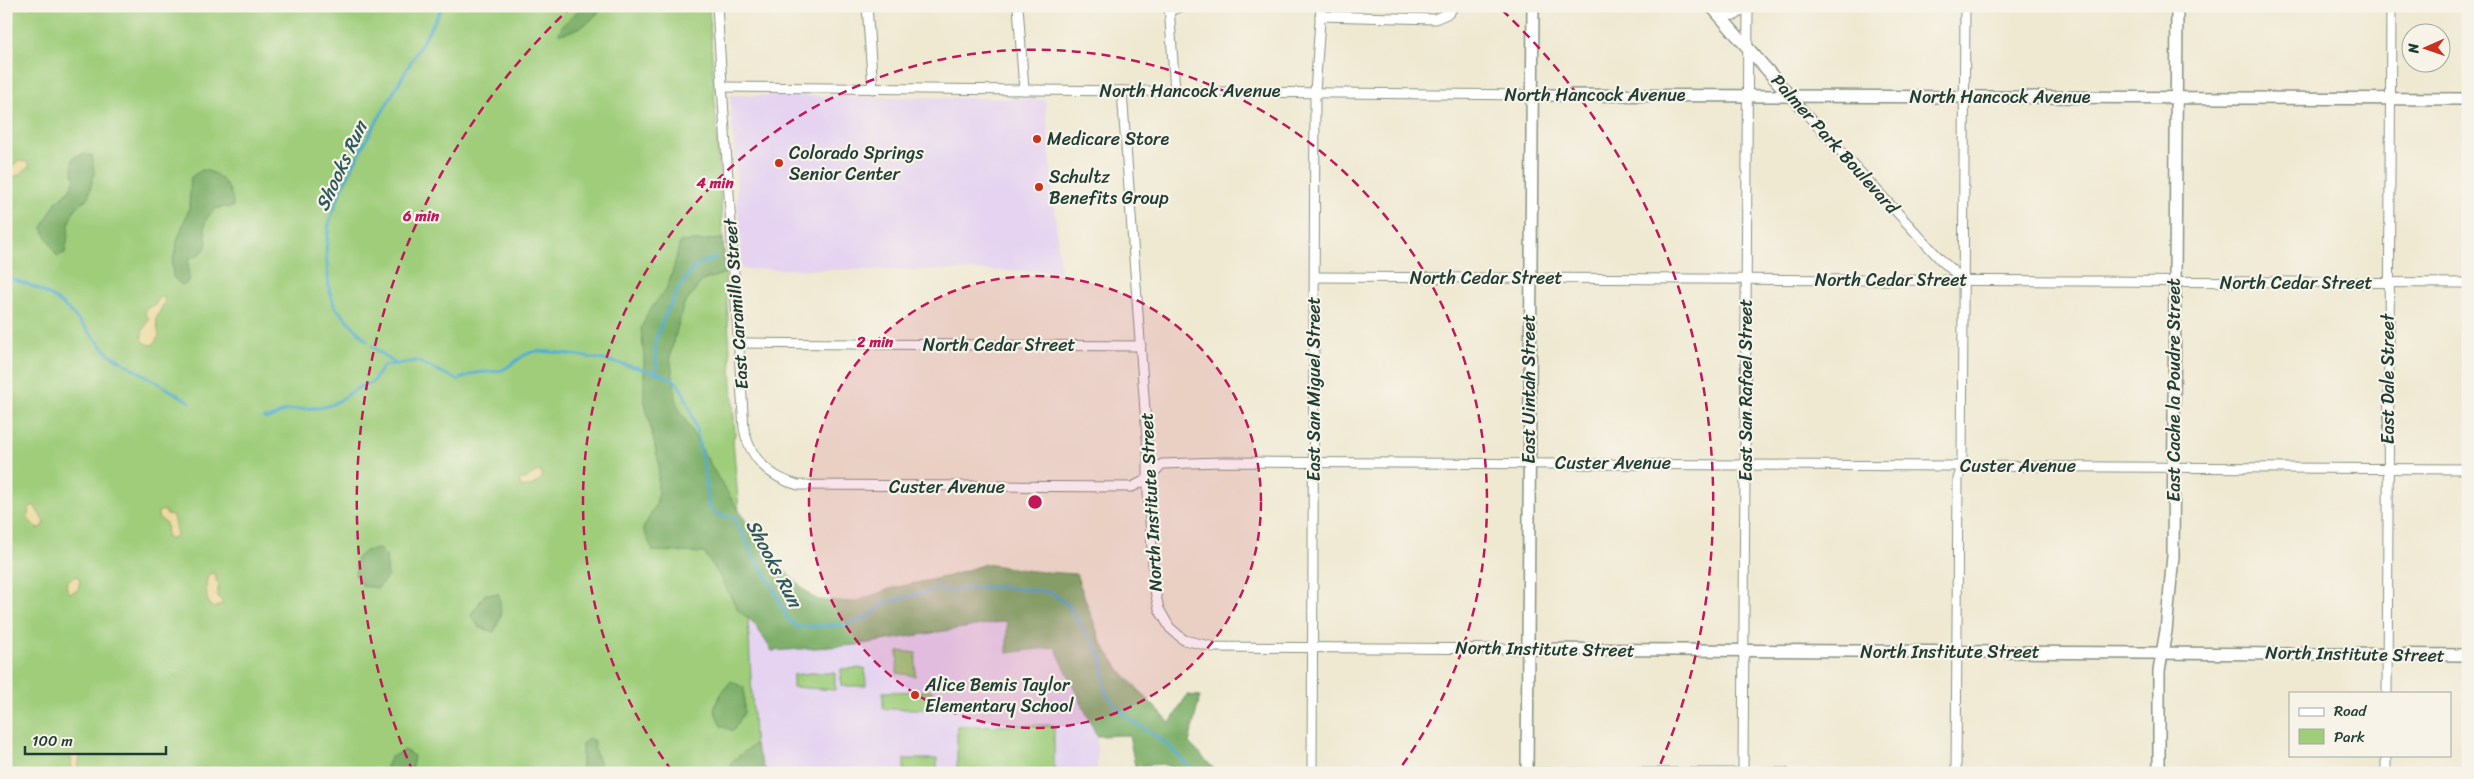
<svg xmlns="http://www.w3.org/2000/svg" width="2474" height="779" font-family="Sriracha,sans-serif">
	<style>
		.built { fill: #e5d3f1 }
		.green { fill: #9fcd7a; stroke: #5f8557 }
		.forest { fill: #7fb06a; stroke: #4f764f }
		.sand { fill: #eeda9e; stroke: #868c69 }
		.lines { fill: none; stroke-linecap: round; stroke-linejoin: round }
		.stream { stroke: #53aed1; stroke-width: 3 }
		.street-casing { stroke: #879383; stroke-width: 11 }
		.secondary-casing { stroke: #879383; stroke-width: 14 }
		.street { stroke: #fff; stroke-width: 9 }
		.secondary { stroke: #fff; stroke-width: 11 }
		.ring { fill: none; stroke: #c2185b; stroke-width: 2.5; stroke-dasharray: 9 6 }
		.poi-dot { fill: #c8321e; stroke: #f7f3e8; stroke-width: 2 }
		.labels { text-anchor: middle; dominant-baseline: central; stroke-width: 4.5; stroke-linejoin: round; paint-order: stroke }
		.street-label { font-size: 18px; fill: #1f3d34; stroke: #f7f3e8 }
		.poi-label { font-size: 18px; fill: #1f3d34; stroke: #f7f3e8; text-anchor: start }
		.water-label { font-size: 19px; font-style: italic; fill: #2c595b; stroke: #f7f3e8 }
		.centre { fill: #c2185b; stroke: #f7f3e8; stroke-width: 2.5 }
		.ring-label { font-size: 15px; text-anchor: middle; font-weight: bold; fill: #c2185b; stroke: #f7f3e8; stroke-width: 4.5; stroke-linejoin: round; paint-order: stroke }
	</style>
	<rect width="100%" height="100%" fill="#f7f3e8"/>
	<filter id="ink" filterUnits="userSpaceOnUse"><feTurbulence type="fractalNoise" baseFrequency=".02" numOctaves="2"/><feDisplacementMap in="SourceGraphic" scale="10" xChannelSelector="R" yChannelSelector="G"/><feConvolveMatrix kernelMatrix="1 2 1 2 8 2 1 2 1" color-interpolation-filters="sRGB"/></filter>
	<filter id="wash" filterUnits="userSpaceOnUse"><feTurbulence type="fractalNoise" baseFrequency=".0096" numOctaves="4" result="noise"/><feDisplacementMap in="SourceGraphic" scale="20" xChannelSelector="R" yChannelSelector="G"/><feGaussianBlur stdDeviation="1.12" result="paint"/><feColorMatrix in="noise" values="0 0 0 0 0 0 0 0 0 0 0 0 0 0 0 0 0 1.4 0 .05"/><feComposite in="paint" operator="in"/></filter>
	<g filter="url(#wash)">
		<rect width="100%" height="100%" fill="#efe9d2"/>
		<g class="built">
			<polygon points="730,95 1045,99 1060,271 742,269"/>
			<polygon points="748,619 754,623 856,645 1007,621 1055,647 1097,736 1097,773 756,773"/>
		</g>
		<g class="green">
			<polygon points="6,6 709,6 735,434 733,440 748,619 756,773 6,773"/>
			<polygon points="898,651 916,653 915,676 897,673"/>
			<polygon points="865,668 866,686 841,686 841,669"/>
			<polygon points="811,673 835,673 835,690 793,687 793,675"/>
			<polygon points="932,691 931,709 883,709 883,692"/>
			<polygon points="1054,725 1054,773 957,773 957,726"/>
			<rect x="904" y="759" width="33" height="14"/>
		</g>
		<g class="forest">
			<path d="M583 6H603C592 22 579 31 559 34L562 26Z"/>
			<path d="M82 154 92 156 94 174 88 198C64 213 71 228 65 253L57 256 42 228 56 202 69 191 75 179 72 171 73 158Z"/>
			<path d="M202 170C220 171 234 190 233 207L217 208C214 211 208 215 206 220 201 230 212 242 203 251 199 255 193 257 188 259L189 279 186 284 181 285 173 277 172 264 178 238 189 209 191 177Z"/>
			<polygon points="723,239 725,273 702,281 683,306 670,356 677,405 717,476 767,554 811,596 819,600 854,602 889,589 949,576 985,564 1032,571 1076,574 1101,642 1119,669 1170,723 1187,695 1200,696 1189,743 1218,773 1184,773 1162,764 1135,766 1129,735 1097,736 1055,647 1007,653 1007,621 856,645 772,651 754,623 738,610 718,573 704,553 653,551 643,529 657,502 659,464 644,398 644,355 641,329 649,311 666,289 673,270 680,242"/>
			<polygon points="379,549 386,556 388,576 378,588 363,586 355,575 357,558 365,551"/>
			<polygon points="485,594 499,594 501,616 494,632 479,627 471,615"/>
			<polygon points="731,681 744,688 744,713 733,731 721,726 714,709 722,692"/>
			<path d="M589 738 594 741C593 754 600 759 602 772L588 773 582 769V744Z"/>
			<polygon points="755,744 763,766 769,773 729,773 732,761"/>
			<polygon points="404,750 414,756 411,773 383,773 390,758"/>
		</g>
		<g class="sand">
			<polygon points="18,161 26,162 30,166 19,175 10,178 8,171"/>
			<polygon points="159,297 164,297 165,301 156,319 159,336 154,344 149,345 142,340 142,333 149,319 145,313 147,308 155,305"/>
			<path d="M537 471 542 473V478C536 484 530 488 521 487L519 480 527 478Z"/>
			<polygon points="34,505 45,524 38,529 28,519 29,508"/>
			<polygon points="164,510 167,515 173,516 177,535 172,538 167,538 166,523 158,518 158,512"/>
			<path d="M213 573 216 575V581L219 584 217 595 223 604 214 608 209 605C206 596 205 584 208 575Z"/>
			<polygon points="77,576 80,580 78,590 70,593 66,586 68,580"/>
			<polygon points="74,753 80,756 78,768 85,770 87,773 72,773 71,756"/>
		</g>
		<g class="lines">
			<g class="stream">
				<polyline points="6,277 35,287 57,300 69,310 109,354 190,402"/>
				<polyline points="367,341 335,307 329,289 326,250 329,223 341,190 365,142 443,6"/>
				<polyline points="372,346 394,363"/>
				<polyline points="657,371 655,342 664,317 680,286 695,266 715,258"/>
				<path d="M264 418C272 420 277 414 285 411 300 407 318 410 331 405 347 398 355 386 372 383L383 366 417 361 458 380C464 378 470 374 476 373 485 371 494 373 502 370 513 365 521 355 532 352 548 347 664 370 675 381 696 401 706 479 709 508L719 515 734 518 754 557 771 583 788 619 797 627 846 625 871 616 884 603 939 589 950 592 967 588 1000 587 1050 592 1068 605 1101 656 1106 694 1128 718 1167 744 1194 773"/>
			</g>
		</g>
	</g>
	<g filter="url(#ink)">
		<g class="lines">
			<g class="street-casing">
				<g id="street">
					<path d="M717 6 744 429C750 458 769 477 798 485L1132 487 1148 479 1162 464 1221 462 2468 469"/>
					<polyline points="867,6 873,89"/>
					<polyline points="1018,6 1024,90"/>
					<polyline points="1169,6 1175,91"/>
					<polyline points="1169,11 1182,6"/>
					<polyline points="1320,16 1435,19 1449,13 1454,6"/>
					<polyline points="1720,16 1736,15 1746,6"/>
					<polyline points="722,87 1532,95"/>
					<polyline points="1122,91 1148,452 1148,493 1155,591 1159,609 1170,628 1184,640 1214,647 1528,649"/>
					<polyline points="1790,96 1941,260 1963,280"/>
					<polyline points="1315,277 2468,283"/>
					<polyline points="738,343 1141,346"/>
					<polyline points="2387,693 2391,6"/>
					<polyline points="1312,773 1315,92 1321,6"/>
					<polyline points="1527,773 1785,773"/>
					<polyline points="1743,773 1748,6"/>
					<polyline points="1956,773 1958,479 1962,466 1965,6"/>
					<polyline points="2386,773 2386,755"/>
				</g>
			</g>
			<g class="secondary-casing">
				<g id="secondary">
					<polyline points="1711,6 1790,96"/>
					<polyline points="1532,95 2468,99"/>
					<polyline points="1528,649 2468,655"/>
					<polyline points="1527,773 1533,6"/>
					<polyline points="2159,773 2159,671 2166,631 2173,556 2177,6"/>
				</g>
			</g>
			<use href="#street" class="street"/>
			<use href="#secondary" class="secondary"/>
		</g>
	</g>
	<circle cx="1035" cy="502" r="226" fill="#c2185b" fill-opacity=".12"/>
	<g class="ring">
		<circle cx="1035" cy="502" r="226"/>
		<path d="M672 771A452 452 0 1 1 1398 771"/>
		<path d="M413 772A678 678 0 0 1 568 10M1502 10A678 678 0 0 1 1657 772"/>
	</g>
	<g class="poi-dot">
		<circle cx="1037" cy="139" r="5"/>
		<circle cx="779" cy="163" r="5"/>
		<circle cx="1039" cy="187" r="5"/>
		<circle cx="915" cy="695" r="5"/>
	</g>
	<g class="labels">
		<g class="street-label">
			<text x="1190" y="91">North Hancock Avenue</text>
			<text x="1595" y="95">North Hancock Avenue</text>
			<text x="2000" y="97">North Hancock Avenue</text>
			<text transform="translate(1835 144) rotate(48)">Palmer Park Boulevard</text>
			<text x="1486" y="278">North Cedar Street</text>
			<text x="1891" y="280">North Cedar Street</text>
			<text x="2296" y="283">North Cedar Street</text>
			<text transform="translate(736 304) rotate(-94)">East Caramillo Street</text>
			<text x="999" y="345">North Cedar Street</text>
			<text transform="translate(2388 379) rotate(-90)">East Dale Street</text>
			<text transform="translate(1314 389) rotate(-90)">East San Miguel Street</text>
			<text transform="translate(1529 389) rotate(-90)">East Uintah Street</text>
			<text transform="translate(1746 390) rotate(-90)">East San Rafael Street</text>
			<text transform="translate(2174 390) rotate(-90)">East Cache la Poudre Street</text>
			<text x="1613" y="463">Custer Avenue</text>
			<text x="2018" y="466">Custer Avenue</text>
			<text x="947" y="487">Custer Avenue</text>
			<text transform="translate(1151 502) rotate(-93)">North Institute Street</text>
			<text transform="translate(1545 649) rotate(1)">North Institute Street</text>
			<text x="1950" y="652">North Institute Street</text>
			<text transform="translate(2355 654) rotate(1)">North Institute Street</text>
		</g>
		<g class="poi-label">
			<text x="1047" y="139">Medicare Store</text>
			<text x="789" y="153">Colorado Springs<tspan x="789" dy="21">Senior Center</tspan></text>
			<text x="1049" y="177">Schultz<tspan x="1049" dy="21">Benefits Group</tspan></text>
			<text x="925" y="685">Alice Bemis Taylor<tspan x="925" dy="21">Elementary School</tspan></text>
		</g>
		<g class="water-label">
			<text transform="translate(341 166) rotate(-65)">Shooks Run</text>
			<text transform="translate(774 563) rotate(62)">Shooks Run</text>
		</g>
	</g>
	<circle cx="1035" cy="502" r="8" class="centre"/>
	<g class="ring-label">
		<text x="715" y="188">4 min</text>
		<text x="421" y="221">6 min</text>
		<text x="875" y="347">2 min</text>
	</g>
	<rect width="2474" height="779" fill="none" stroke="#f7f3e8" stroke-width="25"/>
	<rect x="2289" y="692" width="162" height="65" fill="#f7f3e8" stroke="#a1aaa0"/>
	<rect x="2299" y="708" width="25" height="8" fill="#ffffff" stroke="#a1aaa0"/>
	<text x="2334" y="716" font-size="15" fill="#1f3d34">Road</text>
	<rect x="2299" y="729" width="25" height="15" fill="#9fcd7a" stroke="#a1aaa0"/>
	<text x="2334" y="742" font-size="15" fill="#1f3d34">Park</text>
	<g transform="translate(2426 48) rotate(268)"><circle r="24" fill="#f7f3e8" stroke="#a1aaa0"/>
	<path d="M0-4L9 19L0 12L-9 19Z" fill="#c8321e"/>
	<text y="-8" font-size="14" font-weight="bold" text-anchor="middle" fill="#1f3d34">N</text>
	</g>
	<path d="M25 746v8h141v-8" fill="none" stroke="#1f3d34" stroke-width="2.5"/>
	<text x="32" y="746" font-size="15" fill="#1f3d34" stroke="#f7f3e8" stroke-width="4" paint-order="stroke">100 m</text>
</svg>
